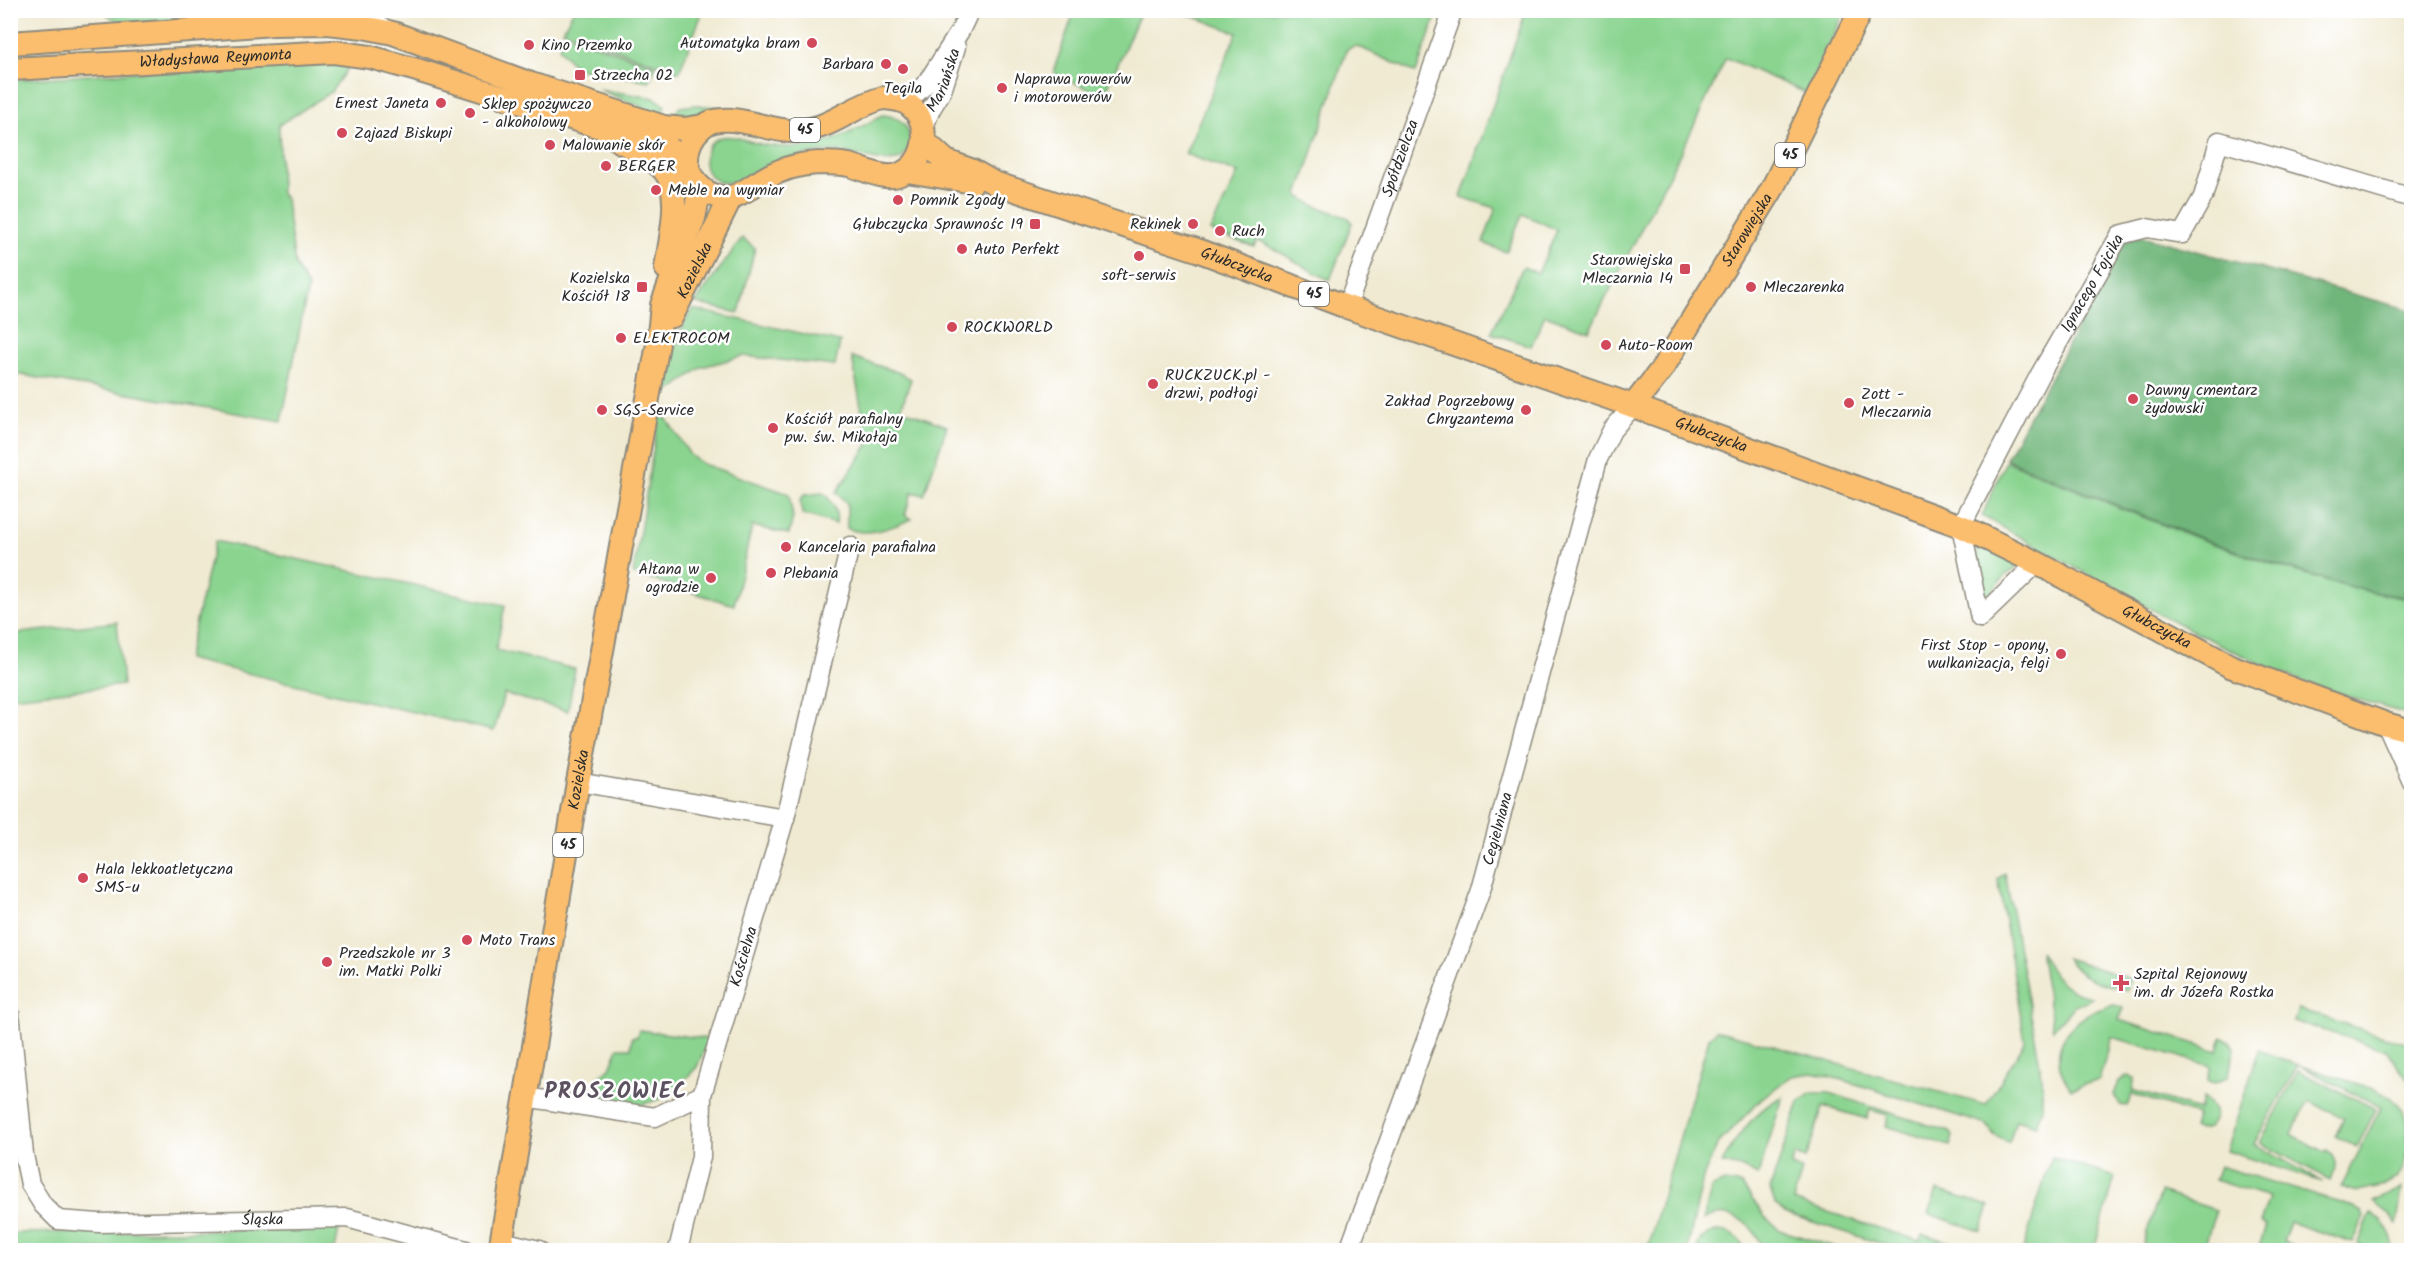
<svg xmlns="http://www.w3.org/2000/svg" width="2422" height="1261" font-family="Kalam,sans-serif">
	<style>
		.green { fill: #8ad490; stroke: #5a805e; stroke-width: 1.5 }
		.forest { fill: #6fb67a; stroke: #4d7052; stroke-width: 1.5 }
		.lines { fill: none; stroke-linecap: round; stroke-linejoin: round }
		.minor-casing { stroke: #8e8a7e; stroke-width: 21 }
		.major-casing { stroke: #8e8a7e; stroke-width: 26 }
		.minor { stroke: #fff; stroke-width: 18 }
		.major { stroke: #fbbe6e; stroke-width: 22 }
		.poi-dot { fill: #d1495b; stroke: #fff; stroke-width: 2 }
		.labels { text-anchor: middle; dominant-baseline: central; stroke-width: 5; stroke-linejoin: round; paint-order: stroke }
		.shield { fill: #fff; stroke: #6b6b6b; stroke-width: 1.5 }
		.shield-label { font-size: 15px; font-weight: bold; fill: #2b2b2b }
		.poi-label { font-size: 16px; fill: #2b2b2b; stroke: #fff; text-anchor: start }
		.street-label { font-size: 16px; fill: #2b2b2b; stroke: #fff }
		.district-label { font-size: 22px; font-weight: bold; letter-spacing: 1.5px; fill: #5d5260; stroke: #fff }
	</style>
	<rect width="100%" height="100%" fill="#fff"/>
	<filter id="ink" filterUnits="userSpaceOnUse"><feTurbulence type="fractalNoise" baseFrequency=".0167" numOctaves="2"/><feDisplacementMap in="SourceGraphic" scale="12" xChannelSelector="R" yChannelSelector="G"/><feConvolveMatrix kernelMatrix="1 2 1 2 8 2 1 2 1" color-interpolation-filters="sRGB"/></filter>
	<filter id="wash" filterUnits="userSpaceOnUse"><feTurbulence type="fractalNoise" baseFrequency=".008" numOctaves="4" result="noise"/><feDisplacementMap in="SourceGraphic" scale="24" xChannelSelector="R" yChannelSelector="G"/><feGaussianBlur stdDeviation="1.35" result="paint"/><feColorMatrix in="noise" values="0 0 0 0 0 0 0 0 0 0 0 0 0 0 0 0 0 1.4 0 .05"/><feComposite in="paint" operator="in"/></filter>
	<g filter="url(#wash)">
		<rect width="100%" height="100%" fill="#f0ead2"/>
		<g class="green">
			<polygon points="1075,10 1141,11 1104,96 1055,74 1054,69"/>
			<polygon points="104,11 224,11 212,18 124,24 110,17"/>
			<polygon points="573,11 573,10 703,11 679,72 563,30"/>
			<path d="M1179 11H1438L1416 73 1357 46 1347 49 1298 195 1313 205 1349 218 1352 223 1330 280C1304 269 1283 251 1257 241L1254 247 1210 231 1238 173 1185 154 1237 33Z"/>
			<polygon points="1526,11 1845,11 1806,93 1726,58 1688,138 1589,331 1545,315 1531,346 1491,333 1523,267 1538,273 1557,230 1523,214 1506,252 1483,243 1496,208 1461,197"/>
			<polygon points="568,35 656,66 649,81 576,68 559,48 562,39"/>
			<polygon points="278,63 351,63 331,92 279,125 281,193 286,200 295,265 308,287 282,421 11,373 10,80"/>
			<polygon points="598,89 655,98 665,106 661,113 654,112"/>
			<polygon points="696,105 723,108 687,119 673,115 680,107"/>
			<path d="M882 115C901 116 910 127 911 145L901 159C878 165 862 154 839 152 819 150 799 157 780 160 759 165 723 201 707 171 701 159 707 141 721 137 735 134 751 143 765 145 816 153 840 139 882 115Z"/>
			<polygon points="742,238 755,248 739,313 695,303"/>
			<path d="M693 309 840 342 835 366 743 356 702 367 663 396C669 364 674 336 693 309Z"/>
			<path d="M852 357 900 373 911 379 901 409 947 426 924 495 912 492 905 515 912 519C893 527 867 538 847 528V503L836 493 868 445Z"/>
			<polygon points="659,415 664,415 690,455 703,464 789,494 793,517 789,534 752,526 734,605 633,574"/>
			<path d="M2006 461C2103 501 2200 543 2301 573 2338 583 2373 595 2411 599V715C2372 704 2332 693 2294 678 2186 633 2085 572 1982 516Z"/>
			<path d="M823 493C833 501 838 513 836 524L802 514 800 501 804 495Z"/>
			<polygon points="215,541 505,605 496,650 575,669 568,711 504,694 494,731 187,659"/>
			<polygon points="1983,547 2015,562 2016,569 2007,574 1987,596 1984,595 1977,552"/>
			<polygon points="117,622 123,685 11,697 11,634"/>
			<polygon points="2005,873 2042,1076 2042,1108 2036,1126 2016,1120 2009,1143 1994,1135 1987,1125 1843,1080 1812,1073 1792,1076 1762,1098 1717,1145 1703,1178 1687,1250 1647,1250 1709,1038 1716,1030 1986,1105 2025,1042 1998,879"/>
			<path d="M2040 951C2055 979 2061 988 2092 998L2073 1007 2053 1029Z"/>
			<path d="M2067 958 2130 979 2127 990C2101 983 2083 982 2067 958Z"/>
			<path d="M2114 1005 2123 1007 2119 1020 2218 1051 2222 1037 2231 1043 2235 1050 2227 1078 2215 1083 2207 1081 2211 1066 2112 1037 2099 1080 2071 1089C2041 1048 2071 1015 2114 1005Z"/>
			<polygon points="2298,1009 2411,1045 2411,1083 2386,1050 2294,1021"/>
			<polygon points="639,1030 709,1039 697,1067 669,1096 638,1106 595,1104 599,1077 610,1068 618,1048 631,1048 632,1037 637,1037"/>
			<polygon points="2259,1050 2298,1065 2374,1089 2392,1098 2403,1111 2409,1127 2405,1167 2397,1178 2381,1187 2358,1192 2341,1188 2381,1107 2298,1065 2254,1144 2323,1182 2226,1151"/>
			<path d="M2298 1071 2376 1109 2357 1147 2335 1136 2344 1118 2309 1101 2291 1134 2325 1152 2327 1150C2338 1158 2336 1168 2331 1180L2260 1143Z"/>
			<path d="M2128 1076 2135 1078 2132 1090 2199 1110 2203 1098C2223 1111 2216 1133 2193 1128L2197 1115 2132 1094 2127 1106 2120 1105 2114 1095 2119 1081Z"/>
			<polygon points="1811,1093 1829,1093 1950,1132 1953,1136 1950,1146 1886,1126 1888,1115 1870,1110 1867,1119 1823,1106 1806,1159 1795,1155 1791,1166 1802,1170 1793,1201 1920,1241 1923,1234 1975,1250 1901,1250 1785,1213 1775,1204 1770,1189 1799,1102"/>
			<path d="M1783 1097 1758 1175 1738 1166 1722 1164C1733 1141 1758 1106 1783 1097Z"/>
			<polygon points="2051,1157 2115,1177 2094,1250 2023,1250"/>
			<polygon points="2219,1166 2350,1206 2362,1212 2364,1217 2353,1243 2290,1222 2283,1242 2295,1246 2293,1250 2258,1250 2266,1226 2260,1223 2269,1197 2214,1180"/>
			<path d="M1725 1182 1742 1185 1765 1217 1780 1230 1844 1250H1763C1755 1224 1730 1205 1703 1220L1712 1187Z"/>
			<polygon points="2402,1188 2397,1224 2390,1215 2373,1202"/>
			<polygon points="1937,1190 1989,1206 1981,1231 1929,1214"/>
			<polygon points="2160,1192 2216,1210 2203,1250 2141,1250"/>
			<path d="M2371 1213C2383 1221 2395 1235 2393 1250H2373L2358 1245Z"/>
			<polygon points="339,1229 335,1250 11,1250 11,1233"/>
			<path d="M1715 1231C1730 1231 1740 1236 1745 1250H1696L1701 1239Z"/>
		</g>
		<path class="forest" d="M2142 236 2411 310V598C2372 594 2338 583 2301 572 2200 542 2103 500 2006 459L2125 240Z"/>
	</g>
	<g filter="url(#ink)">
		<g class="lines">
			<g class="minor-casing">
				<g id="minor">
					<polyline points="356,10 386,29"/>
					<polyline points="215,29 237,10"/>
					<polyline points="903,101 919,91 928,81 960,31 970,10"/>
					<path id="s1" d="M924 127 931 109 942 91 956 47"/>
					<path id="s2" d="M1347 307 1453 10"/>
					<path id="s3" d="M1980 618 1961 526 2039 376 2120 235 2147 228 2182 234 2203 197 2219 141 2412 198"/>
					<polyline points="1980,618 2037,563"/>
					<polyline points="2386,724 2412,782"/>
					<polyline points="578,782 785,818 850,546"/>
					<path id="s4" d="M10 1012 24 1155 30 1184 43 1205 58 1220 99 1223 347 1218 466 1250"/>
					<path id="s5" d="M525 1097 655 1117 702 1095 785 818"/>
					<polyline points="502,1241 539,1250"/>
					<polyline points="678,1250 701,1157 702,1095"/>
					<path id="s6" d="M1349 1250 1481 890 1598 459 1612 430 1633 406"/>
				</g>
			</g>
			<g class="major-casing">
				<g id="major">
					<polyline points="10,43 274,24 328,23 363,27 393,33 531,84 664,127 684,129 703,126"/>
					<path id="s7" d="M10 69 334 52 370 57 417 70 593 125 659 143 676 153 688 166"/>
					<path d="M883 98C892 99 902 99 909 105 933 123 927 165 898 175 883 180 864 169 849 165 839 163 828 163 818 163 798 164 778 170 762 180 753 185 744 193 734 196 710 202 688 182 687 159 687 147 693 135 702 127 723 109 764 130 790 131 830 132 848 107 883 98Z"/>
					<path d="M618 140C632 148 650 156 662 168 684 189 670 240 666 268"/>
					<path id="s8" d="M924 141 946 161 973 171 994 183 1197 250 1347 307 1633 406 1961 526 2037 563 2230 666 2386 724 2412 731"/>
					<polyline points="907,171 973,182"/>
					<path id="s9" d="M672 316 731 197"/>
					<path id="s10" d="M1633 406 1662 369 1771 191 1861 10"/>
					<path id="s11" d="M500 1250 578 782 658 344 662 305 694 218 700 188"/>
				</g>
			</g>
			<use href="#minor" class="minor"/>
			<use href="#major" class="major"/>
		</g>
	</g>
	<g class="poi-dot">
		<circle cx="812" cy="43" r="6"/>
		<circle cx="529" cy="45" r="6"/>
		<circle cx="886" cy="64" r="6"/>
		<circle cx="903" cy="69" r="6"/>
		<rect x="574" y="69" width="12" height="12" rx="3"/>
		<circle cx="1002" cy="88" r="6"/>
		<circle cx="441" cy="103" r="6"/>
		<circle cx="470" cy="113" r="6"/>
		<circle cx="342" cy="133" r="6"/>
		<circle cx="550" cy="145" r="6"/>
		<circle cx="606" cy="166" r="6"/>
		<circle cx="656" cy="190" r="6"/>
		<circle cx="898" cy="200" r="6"/>
		<rect x="1029" y="218" width="12" height="12" rx="3"/>
		<circle cx="1193" cy="224" r="6"/>
		<circle cx="1220" cy="231" r="6"/>
		<circle cx="962" cy="249" r="6"/>
		<circle cx="1139" cy="256" r="6"/>
		<rect x="1679" y="263" width="12" height="12" rx="3"/>
		<rect x="636" y="281" width="12" height="12" rx="3"/>
		<circle cx="1751" cy="287" r="6"/>
		<circle cx="952" cy="327" r="6"/>
		<circle cx="621" cy="338" r="6"/>
		<circle cx="1606" cy="345" r="6"/>
		<circle cx="1153" cy="384" r="6"/>
		<circle cx="2133" cy="399" r="6"/>
		<circle cx="1849" cy="403" r="6"/>
		<circle cx="602" cy="410" r="6"/>
		<circle cx="1526" cy="410" r="6"/>
		<circle cx="773" cy="428" r="6"/>
		<circle cx="786" cy="547" r="6"/>
		<circle cx="771" cy="573" r="6"/>
		<circle cx="711" cy="578" r="6"/>
		<circle cx="2061" cy="654" r="6"/>
		<circle cx="83" cy="878" r="6"/>
		<circle cx="467" cy="940" r="6"/>
		<circle cx="327" cy="962" r="6"/>
		<path d="M2118 974h6v6h6v6h-6v6h-6v-6h-6v-6h6z"/>
	</g>
	<g class="labels">
		<g class="shield">
			<rect x="790" y="118" width="30" height="24" rx="4.5"/>
			<rect x="1775" y="143" width="30" height="24" rx="4.5"/>
			<rect x="1299" y="282" width="30" height="24" rx="4.5"/>
			<rect x="553" y="833" width="30" height="24" rx="4.5"/>
		</g>
		<g class="shield-label">
			<text x="805" y="130">45</text>
			<text x="1790" y="155">45</text>
			<text x="1314" y="294">45</text>
			<text x="568" y="845">45</text>
		</g>
		<g class="poi-label">
			<text x="800" y="43" text-anchor="end">Automatyka bram</text>
			<text x="541" y="45">Kino Przemko</text>
			<text x="874" y="64" text-anchor="end">Barbara</text>
			<text x="592" y="75">Strzecha 02</text>
			<text x="1014" y="79">Naprawa rowerów<tspan x="1014" dy="18">i motorowerów</tspan></text>
			<text x="903" y="88" text-anchor="middle">Teqila</text>
			<text x="429" y="103" text-anchor="end">Ernest Janeta</text>
			<text x="482" y="104">Sklep spożywczo<tspan x="482" dy="18">- alkoholowy</tspan></text>
			<text x="354" y="133">Zajazd Biskupi</text>
			<text x="562" y="145">Malowanie skór</text>
			<text x="618" y="166">BERGER</text>
			<text x="668" y="190">Meble na wymiar</text>
			<text x="910" y="200">Pomnik Zgody</text>
			<text x="1023" y="224" text-anchor="end">Głubczycka Sprawnośc 19</text>
			<text x="1181" y="224" text-anchor="end">Rekinek</text>
			<text x="1232" y="231">Ruch</text>
			<text x="974" y="249">Auto Perfekt</text>
			<text x="1673" y="260" text-anchor="end">Starowiejska<tspan x="1673" dy="18">Mleczarnia 14</tspan></text>
			<text x="1139" y="275" text-anchor="middle">soft-serwis</text>
			<text x="630" y="278" text-anchor="end">Kozielska<tspan x="630" dy="18">Kościół 18</tspan></text>
			<text x="1763" y="287">Mleczarenka</text>
			<text x="964" y="327">ROCKWORLD</text>
			<text x="633" y="338">ELEKTROCOM</text>
			<text x="1618" y="345">Auto-Room</text>
			<text x="1165" y="375">RUCKZUCK.pl -<tspan x="1165" dy="18">drzwi, podłogi</tspan></text>
			<text x="2145" y="390">Dawny cmentarz<tspan x="2145" dy="18">żydowski</tspan></text>
			<text x="1861" y="394">Zott -<tspan x="1861" dy="18">Mleczarnia</tspan></text>
			<text x="1514" y="401" text-anchor="end">Zakład Pogrzebowy<tspan x="1514" dy="18">Chryzantema</tspan></text>
			<text x="614" y="410">SGS-Service</text>
			<text x="785" y="419">Kościół parafialny<tspan x="785" dy="18">pw. św. Mikołaja</tspan></text>
			<text x="798" y="547">Kancelaria parafialna</text>
			<text x="699" y="569" text-anchor="end">Altana w<tspan x="699" dy="18">ogrodzie</tspan></text>
			<text x="783" y="573">Plebania</text>
			<text x="2049" y="645" text-anchor="end">First Stop - opony,<tspan x="2049" dy="18">wulkanizacja, felgi</tspan></text>
			<text x="95" y="869">Hala lekkoatletyczna<tspan x="95" dy="18">SMS-u</tspan></text>
			<text x="479" y="940">Moto Trans</text>
			<text x="339" y="953">Przedszkole nr 3<tspan x="339" dy="18">im. Matki Polki</tspan></text>
			<text x="2134" y="974">Szpital Rejonowy<tspan x="2134" dy="18">im. dr Józefa Rostka</tspan></text>
		</g>
		<g class="street-label">
			<text stroke="none"><textPath href="#s7" startOffset="206">Władysława Reymonta</textPath></text>
			<text stroke="none"><textPath href="#s1" startOffset="51">Mariańska</textPath></text>
			<text stroke="none"><textPath href="#s2" startOffset="158">Spółdzielcza</textPath></text>
			<text stroke="none"><textPath href="#s10" startOffset="210">Starowiejska</textPath></text>
			<text stroke="none"><textPath href="#s8" startOffset="339">Głubczycka</textPath></text>
			<text stroke="none"><textPath href="#s9" startOffset="51">Kozielska</textPath></text>
			<text stroke="none"><textPath href="#s3" startOffset="370">Ignacego Fojcika</textPath></text>
			<text stroke="none"><textPath href="#s8" startOffset="843">Głubczycka</textPath></text>
			<text stroke="none"><textPath href="#s8" startOffset="1329">Głubczycka</textPath></text>
			<text stroke="none"><textPath href="#s11" startOffset="477">Kozielska</textPath></text>
			<text stroke="none"><textPath href="#s6" startOffset="447">Cegielniana</textPath></text>
			<text stroke="none"><textPath href="#s5" startOffset="328">Kościelna</textPath></text>
			<text stroke="none"><textPath href="#s4" startOffset="424">Śląska</textPath></text>
		</g>
		<g class="district-label">
			<text x="616" y="1092">PROSZOWIEC</text>
		</g>
	</g>
	<rect width="2422" height="1261" fill="none" stroke="#fff" stroke-width="36"/>
</svg>
